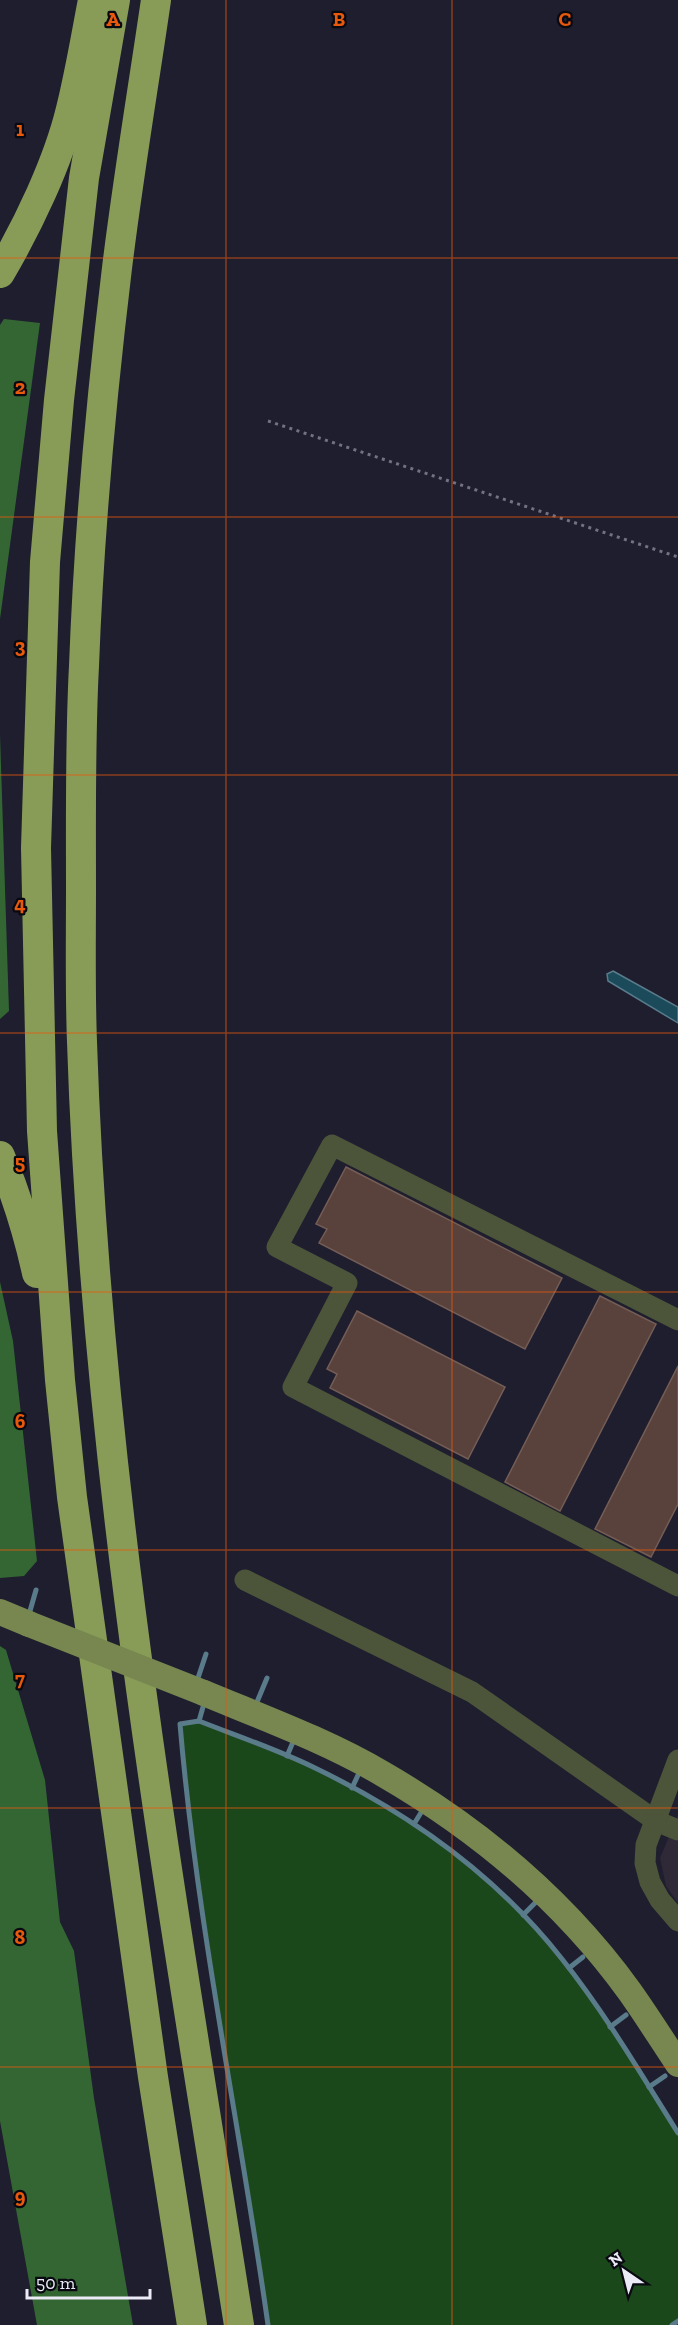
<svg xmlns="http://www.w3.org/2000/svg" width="678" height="2325" font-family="'Zilla Slab',serif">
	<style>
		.industrial { fill: #2f2837 }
		.green { fill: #1a481a }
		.forest { fill: #346633 }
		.water { fill: #1b4b5b; stroke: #597b8a; stroke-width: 1.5 }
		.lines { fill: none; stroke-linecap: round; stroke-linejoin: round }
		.stream { stroke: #597b8a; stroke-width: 5 }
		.building { fill: #59423c; stroke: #755d56; stroke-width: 1.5 }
		.path { stroke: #727282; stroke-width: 3; stroke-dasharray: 3 4.5; stroke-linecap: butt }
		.minor { stroke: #4c5439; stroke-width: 21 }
		.major { stroke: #77874f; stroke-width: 26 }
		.highway { stroke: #889c57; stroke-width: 30 }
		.major-bridge { stroke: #77874f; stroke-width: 26 }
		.grid { fill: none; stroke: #e8590c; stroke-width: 1.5; stroke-opacity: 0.55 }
		.grid-label { font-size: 20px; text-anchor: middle; font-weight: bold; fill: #e8590c; stroke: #090911; stroke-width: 4.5; stroke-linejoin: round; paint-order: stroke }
	</style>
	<rect width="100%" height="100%" fill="#1e1e2f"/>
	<polygon class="industrial" points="678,1815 678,1903 666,1886 660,1858"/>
	<polygon class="green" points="199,1721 312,1767 385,1806 435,1837 480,1873 518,1909 562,1959 607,2022 678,2133 678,2321 672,2325 268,2325 184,1781 180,1724"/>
	<g class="forest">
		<polygon points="4,319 40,323 0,619 0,325"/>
		<polygon points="0,735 9,1011 0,1019"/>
		<polygon points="0,1282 13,1341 37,1561 24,1576 0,1578"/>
		<polygon points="0,1646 6,1650 45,1780 60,1922 74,1951 94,2098 133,2325 37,2325 0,2121"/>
	</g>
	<polygon class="water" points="613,971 678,1007 678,1023 608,981 607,974"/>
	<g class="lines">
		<g class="stream">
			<polyline points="30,1611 36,1590"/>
			<polyline points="198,1678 206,1654"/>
			<polyline points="257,1702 267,1678"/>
			<polyline points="199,1721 203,1707"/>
			<polyline points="287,1756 293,1742"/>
			<polyline points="352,1788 359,1773"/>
			<polyline points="414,1824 422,1811"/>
			<polyline points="523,1915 535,1903"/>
			<polyline points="569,1968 583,1957"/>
			<polyline points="610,2027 626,2015"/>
			<polyline points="649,2087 665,2076"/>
			<path d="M268 2325C240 2125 197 1926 180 1724L199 1721C237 1736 276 1749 313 1767 409 1813 496 1875 562 1959 605 2013 641 2074 678 2133"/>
			<polyline points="672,2325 678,2321"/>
		</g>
	</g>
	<g class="building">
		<polygon points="346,1167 562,1278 525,1349 319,1243 327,1229 316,1224"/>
		<polygon points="600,1296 656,1324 560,1511 505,1482"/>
		<polygon points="357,1311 505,1387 468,1459 330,1388 337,1374 327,1369"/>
		<polygon points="678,1366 678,1504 651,1557 595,1529"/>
	</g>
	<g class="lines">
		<polyline class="path" points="268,421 678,557"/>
		<g class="minor">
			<polyline points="678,1320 332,1145 277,1247 347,1283 293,1387 678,1586"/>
			<polyline points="245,1580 472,1692 656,1821 678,1830"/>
			<polyline points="678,1760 646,1845 645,1863 650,1882 660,1900 678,1921"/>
		</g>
		<g class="major">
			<polyline points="0,1612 29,1624"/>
			<path d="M204 1693C264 1718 327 1741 383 1774 478 1829 565 1902 630 1992 647 2016 662 2040 678 2064"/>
		</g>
		<g class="highway">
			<polyline points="115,0 84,178 59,400 45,562 36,848 42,1131 60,1380 72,1497 153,2077 192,2325"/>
			<path d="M156 0C143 89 128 178 117 268 101 400 89 533 84 666 80 740 81 815 81 889 81 940 80 991 82 1042 96 1474 172 1900 239 2325"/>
			<path d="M0 273C28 225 58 163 71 109 80 73 86 36 93 0"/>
			<path d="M0 1156C16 1194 28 1232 37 1273"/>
		</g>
		<polyline class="major-bridge" points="29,1624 204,1693"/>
	</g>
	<path class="grid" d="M226 0V2325M452 0V2325M0 258H678M0 517H678M0 775H678M0 1033H678M0 1292H678M0 1550H678M0 1808H678M0 2067H678"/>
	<g class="grid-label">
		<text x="113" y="26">A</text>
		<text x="339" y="26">B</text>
		<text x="565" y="26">C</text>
		<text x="20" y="136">1</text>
		<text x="20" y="394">2</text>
		<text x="20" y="653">3</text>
		<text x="20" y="911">4</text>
		<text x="20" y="1169">5</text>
		<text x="20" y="1428">6</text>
		<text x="20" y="1686">7</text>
		<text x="20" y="1944">8</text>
		<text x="20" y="2203">9</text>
	</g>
	<g transform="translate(624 2271) rotate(325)" stroke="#090911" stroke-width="4.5" paint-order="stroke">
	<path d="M0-4.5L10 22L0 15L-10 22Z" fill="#ebebf8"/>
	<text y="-9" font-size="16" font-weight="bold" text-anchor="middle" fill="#ebebf8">N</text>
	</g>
	<path d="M27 2289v9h123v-9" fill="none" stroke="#ebebf8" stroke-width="3"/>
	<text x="36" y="2289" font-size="18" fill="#ebebf8" stroke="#090911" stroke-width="4.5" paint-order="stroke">50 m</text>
</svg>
